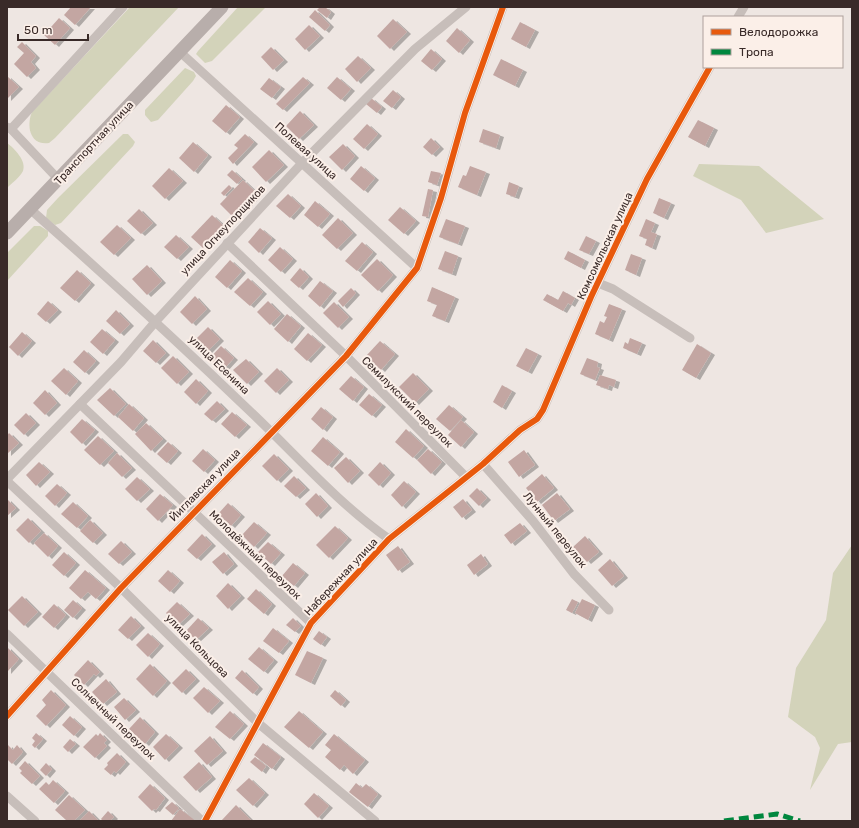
<svg xmlns="http://www.w3.org/2000/svg" width="859" height="828" font-family="Rubik,sans-serif">
	<style>
		.green { fill: #d3d3ba }
		.building { fill: #c3a6a2; filter: url(#shadow) }
		.lines { fill: none; stroke-linecap: round; stroke-linejoin: round }
		.street { stroke: #c7beba; stroke-width: 9 }
		.secondary { stroke: #b8aeab; stroke-width: 13 }
		.quiet { stroke: #00873e; stroke-width: 5; stroke-dasharray: 10 5; stroke-linecap: butt }
		.cycleway-casing { stroke: #fbefe8; stroke-width: 8 }
		.cycleway { stroke: #e8590c; stroke-width: 6 }
		.labels { text-anchor: middle; dominant-baseline: central; stroke-width: 4; stroke-linejoin: round; paint-order: stroke }
		.street-label { font-size: 11px; fill: #392a28; stroke: #fbefe8 }
	</style>
	<defs>
		<filter id="shadow"><feDropShadow dx="4" dy="2" stdDeviation="0" flood-color="#0004"/></filter>
	</defs>
	<rect width="100%" height="100%" fill="#eee6e2"/>
	<g class="green">
		<path d="M130 7H179L55 138 49 143C30 146 26 126 32 112Z"/>
		<polygon points="238,7 266,7 212,61 205,63 196,54 198,51"/>
		<polygon points="185,68 194,72 196,76 193,81 158,120 151,122 145,115 145,110"/>
		<polygon points="123,134 128,134 135,142 133,146 61,223 55,225 46,218 47,210 58,198"/>
		<path d="M7 143C14 148 27 161 23 171 20 177 12 183 7 188Z"/>
		<polygon points="699,164 759,166 824,219 766,233 741,200 693,176"/>
		<polygon points="34,226 40,226 48,231 48,236 7,281 7,253"/>
		<polygon points="852,545 852,742 838,744 810,790 820,748 815,737 788,717 796,668 826,620 833,573"/>
	</g>
	<g class="building">
		<polygon points="71,7 91,7 75,25 64,15"/>
		<polygon points="320,7 325,7 331,12 327,18 317,10"/>
		<polygon points="315,10 330,25 325,31 309,17"/>
		<polygon points="59,18 70,28 55,45 44,35"/>
		<polygon points="393,19 407,32 390,49 377,36"/>
		<polygon points="520,22 535,30 526,47 511,39"/>
		<polygon points="309,25 320,36 305,50 295,39"/>
		<polygon points="457,28 470,40 459,53 446,41"/>
		<polygon points="22,42 36,56 31,62 36,68 27,77 14,64 24,53 17,47"/>
		<polygon points="271,47 284,60 273,70 261,57"/>
		<polygon points="431,49 442,59 432,70 421,61"/>
		<polygon points="358,56 371,68 357,82 345,69"/>
		<polygon points="501,59 523,70 515,86 493,75"/>
		<polygon points="7,76 19,87 7,99"/>
		<polygon points="303,77 310,83 283,110 276,104"/>
		<polygon points="337,77 351,89 341,100 327,88"/>
		<polygon points="269,78 281,87 272,98 260,89"/>
		<polygon points="393,90 401,97 392,108 383,101"/>
		<polygon points="371,98 382,107 377,113 366,104"/>
		<polygon points="226,105 240,117 226,133 212,121"/>
		<polygon points="300,111 314,125 299,139 286,126"/>
		<polygon points="698,120 714,128 705,146 688,137"/>
		<polygon points="367,124 378,134 364,149 353,139"/>
		<polygon points="483,129 500,135 496,148 479,142"/>
		<polygon points="245,134 254,142 233,164 228,158 238,148 234,145"/>
		<polygon points="431,138 440,147 432,155 423,147"/>
		<polygon points="193,142 208,155 194,172 179,158"/>
		<polygon points="343,144 355,156 342,170 329,157"/>
		<polygon points="269,150 284,165 266,182 252,167"/>
		<polygon points="361,166 375,178 364,191 350,179"/>
		<polygon points="470,166 486,172 477,195 458,187 463,175 466,176"/>
		<polygon points="169,168 183,181 165,199 152,186"/>
		<polygon points="232,170 242,179 237,184 227,175"/>
		<polygon points="431,171 441,173 437,185 428,182"/>
		<polygon points="243,180 258,194 234,218 220,204"/>
		<polygon points="509,182 519,186 515,197 506,194"/>
		<polygon points="229,185 232,188 224,196 221,193"/>
		<polygon points="428,189 433,190 428,217 422,216"/>
		<polygon points="288,194 301,206 290,218 276,206"/>
		<polygon points="659,198 671,203 664,218 653,213"/>
		<polygon points="315,201 330,214 318,227 304,215"/>
		<polygon points="400,207 416,221 404,234 388,220"/>
		<polygon points="139,209 153,223 141,234 127,221"/>
		<polygon points="212,215 224,226 203,248 191,237"/>
		<polygon points="338,218 353,233 337,249 322,235"/>
		<polygon points="446,219 465,226 458,244 439,237"/>
		<polygon points="646,219 655,223 651,232 657,234 652,248 645,245 647,239 639,236"/>
		<polygon points="117,225 131,238 114,255 100,242"/>
		<polygon points="260,228 272,238 259,253 248,242"/>
		<polygon points="176,235 189,247 177,259 164,247"/>
		<polygon points="586,236 596,241 589,254 579,250"/>
		<polygon points="362,242 373,252 357,271 345,261"/>
		<polygon points="280,247 293,259 281,272 268,260"/>
		<polygon points="445,251 458,256 452,274 438,269"/>
		<polygon points="568,251 585,260 581,268 564,259"/>
		<polygon points="631,254 642,258 636,275 625,270"/>
		<polygon points="377,259 393,275 378,291 361,275"/>
		<polygon points="230,260 242,271 227,288 215,277"/>
		<polygon points="147,265 162,281 147,295 132,279"/>
		<polygon points="300,268 309,277 299,288 290,280"/>
		<polygon points="77,270 91,283 75,301 60,288"/>
		<polygon points="248,278 263,292 250,306 234,292"/>
		<polygon points="320,281 333,291 320,307 308,296"/>
		<polygon points="432,287 455,297 445,321 432,316 437,305 427,301"/>
		<polygon points="351,288 356,293 343,307 338,301"/>
		<polygon points="563,291 575,298 571,305 568,303 563,311 543,300 547,294 558,300"/>
		<polygon points="195,296 207,309 192,324 180,312"/>
		<polygon points="48,301 58,310 46,322 37,314"/>
		<polygon points="268,301 281,314 270,325 257,312"/>
		<polygon points="334,302 349,317 338,328 323,313"/>
		<polygon points="609,304 622,309 609,340 595,334 600,321 604,323 607,317 604,316"/>
		<polygon points="116,310 130,324 120,334 106,321"/>
		<polygon points="287,314 301,326 288,342 274,329"/>
		<polygon points="208,327 220,339 208,351 196,339"/>
		<polygon points="102,329 115,340 103,354 90,342"/>
		<polygon points="22,332 32,341 18,356 9,347"/>
		<polygon points="308,333 322,345 307,361 294,349"/>
		<polygon points="630,338 642,343 637,354 623,348 625,342 628,344"/>
		<polygon points="153,340 166,353 156,363 143,351"/>
		<polygon points="380,341 395,354 381,370 366,356"/>
		<polygon points="697,344 711,353 696,378 682,370"/>
		<polygon points="221,346 234,358 222,371 209,359"/>
		<polygon points="526,348 538,354 528,372 516,366"/>
		<polygon points="84,350 96,361 85,373 73,362"/>
		<polygon points="173,356 189,372 177,384 161,368"/>
		<polygon points="587,358 598,362 597,367 600,368 595,380 580,374"/>
		<polygon points="246,359 259,372 247,384 233,370"/>
		<polygon points="64,368 78,381 66,395 51,381"/>
		<polygon points="277,368 289,380 276,393 264,381"/>
		<polygon points="413,373 429,389 415,403 399,387"/>
		<polygon points="600,375 616,380 614,387 609,385 608,389 596,385"/>
		<polygon points="351,376 364,387 353,401 339,389"/>
		<polygon points="196,379 208,391 196,404 184,392"/>
		<polygon points="502,385 512,391 502,408 493,402"/>
		<polygon points="110,388 126,404 114,416 97,400"/>
		<polygon points="45,390 57,403 45,415 33,403"/>
		<polygon points="369,394 382,405 372,416 359,405"/>
		<polygon points="217,401 225,409 212,421 204,414"/>
		<polygon points="129,404 144,418 133,431 118,417"/>
		<polygon points="449,405 463,417 450,431 436,419"/>
		<polygon points="321,407 333,417 323,430 311,419"/>
		<polygon points="232,412 247,425 235,437 221,424"/>
		<polygon points="26,413 36,423 24,435 14,425"/>
		<polygon points="82,419 95,430 82,444 70,432"/>
		<polygon points="461,420 474,432 461,447 448,435"/>
		<polygon points="146,423 163,439 151,451 135,434"/>
		<polygon points="406,429 424,446 413,458 395,442"/>
		<polygon points="9,433 19,443 7,454 7,436"/>
		<polygon points="98,436 114,451 100,465 84,450"/>
		<polygon points="323,437 340,452 328,466 311,451"/>
		<polygon points="168,442 178,451 167,463 157,454"/>
		<polygon points="203,449 215,460 204,472 192,461"/>
		<polygon points="428,449 442,462 431,474 417,460"/>
		<polygon points="524,450 535,465 519,477 508,462"/>
		<polygon points="117,453 132,468 122,477 108,463"/>
		<polygon points="274,454 289,469 277,481 262,466"/>
		<polygon points="346,457 360,471 348,483 334,468"/>
		<polygon points="39,462 50,472 36,486 26,475"/>
		<polygon points="380,462 391,473 379,486 368,475"/>
		<polygon points="542,474 554,488 537,502 526,488"/>
		<polygon points="294,476 306,488 296,497 284,486"/>
		<polygon points="137,477 150,489 137,501 125,489"/>
		<polygon points="404,481 416,492 402,507 391,495"/>
		<polygon points="57,484 67,493 55,506 45,496"/>
		<polygon points="477,488 487,498 479,506 469,496"/>
		<polygon points="316,493 328,506 317,517 305,504"/>
		<polygon points="557,493 570,509 554,521 542,505"/>
		<polygon points="160,494 173,505 158,521 146,509"/>
		<polygon points="7,499 16,508 7,516"/>
		<polygon points="463,499 472,510 462,518 453,507"/>
		<polygon points="73,502 88,516 77,528 61,514"/>
		<polygon points="228,503 241,515 231,526 218,514"/>
		<polygon points="28,518 41,531 29,543 16,530"/>
		<polygon points="90,520 103,533 93,543 80,531"/>
		<polygon points="254,522 267,533 254,547 242,535"/>
		<polygon points="520,523 527,531 511,544 504,535"/>
		<polygon points="335,526 348,538 329,558 316,545"/>
		<polygon points="44,533 58,546 48,557 34,543"/>
		<polygon points="202,534 212,544 197,559 187,550"/>
		<polygon points="585,536 599,552 587,562 573,547"/>
		<polygon points="121,541 132,552 119,564 108,554"/>
		<polygon points="268,542 281,553 271,564 258,552"/>
		<polygon points="398,546 410,562 398,571 386,555"/>
		<polygon points="64,552 76,563 64,576 52,565"/>
		<polygon points="224,552 234,564 223,574 212,562"/>
		<polygon points="481,554 488,564 474,575 467,565"/>
		<polygon points="610,559 624,576 612,586 598,570"/>
		<polygon points="293,563 305,573 294,586 282,576"/>
		<polygon points="85,570 106,588 96,599 88,592 81,599 69,588"/>
		<polygon points="168,570 180,581 170,592 158,581"/>
		<polygon points="228,583 241,596 228,609 216,596"/>
		<polygon points="256,589 272,604 264,614 247,599"/>
		<polygon points="22,596 38,612 24,626 8,610"/>
		<polygon points="572,599 578,602 572,613 566,610"/>
		<polygon points="582,599 595,605 588,620 575,613"/>
		<polygon points="73,600 82,608 73,618 64,610"/>
		<polygon points="177,602 190,614 178,625 166,613"/>
		<polygon points="54,604 66,615 54,628 42,617"/>
		<polygon points="131,616 141,626 128,639 118,630"/>
		<polygon points="198,618 209,628 196,640 186,631"/>
		<polygon points="293,618 301,626 295,632 286,625"/>
		<polygon points="273,628 289,641 279,653 263,641"/>
		<polygon points="319,631 327,637 321,645 313,639"/>
		<polygon points="148,633 160,644 148,657 136,645"/>
		<polygon points="7,647 19,659 7,672"/>
		<polygon points="259,647 274,660 264,672 248,659"/>
		<polygon points="307,651 323,658 311,683 295,675"/>
		<polygon points="88,660 100,672 96,676 94,674 84,685 74,675"/>
		<polygon points="150,664 167,681 153,696 136,679"/>
		<polygon points="186,669 196,679 182,693 172,683"/>
		<polygon points="242,670 259,687 253,694 235,678"/>
		<polygon points="106,679 117,692 103,704 92,692"/>
		<polygon points="204,687 220,701 208,713 193,698"/>
		<polygon points="51,690 66,705 46,726 36,716 46,705 42,700"/>
		<polygon points="335,690 346,700 341,706 330,696"/>
		<polygon points="124,698 136,710 125,720 114,707"/>
		<polygon points="230,711 244,724 230,739 215,727"/>
		<polygon points="299,711 323,732 309,748 284,727"/>
		<polygon points="70,716 82,727 74,736 62,725"/>
		<polygon points="140,717 155,732 145,744 129,729"/>
		<polygon points="36,733 43,739 35,748 32,745 35,741 32,738"/>
		<polygon points="100,733 107,740 104,743 107,746 95,758 83,747 96,734 98,736"/>
		<polygon points="166,734 179,746 165,760 153,747"/>
		<polygon points="334,734 365,760 353,774 344,765 340,770 325,757 331,750 325,745"/>
		<polygon points="210,736 223,751 207,765 194,751"/>
		<polygon points="70,739 76,744 68,752 63,747"/>
		<polygon points="263,743 281,757 272,769 254,755"/>
		<polygon points="8,745 13,750 17,745 23,752 12,764 7,759"/>
		<polygon points="117,753 126,762 116,773 114,771 111,775 104,769 108,765 107,763"/>
		<polygon points="255,757 266,766 262,772 250,762"/>
		<polygon points="25,761 40,776 32,784 20,773 22,771 19,768"/>
		<polygon points="199,762 212,777 196,791 183,777"/>
		<polygon points="46,763 52,769 46,776 40,770"/>
		<polygon points="249,778 265,793 253,806 236,790"/>
		<polygon points="53,780 65,791 54,803 39,789 46,782 49,785"/>
		<polygon points="356,783 362,788 366,784 378,794 368,807 349,792"/>
		<polygon points="150,784 165,798 156,810 154,809 152,811 138,797"/>
		<polygon points="314,793 329,806 318,818 304,804"/>
		<polygon points="69,795 85,810 74,821 67,821 55,810"/>
		<polygon points="172,802 179,808 173,815 165,808"/>
		<polygon points="236,805 252,821 221,821"/>
		<polygon points="180,809 196,821 171,821"/>
		<polygon points="89,811 99,821 79,821"/>
		<polygon points="108,811 114,817 110,821 103,821 101,819"/>
	</g>
	<g class="lines">
		<g class="street">
			<polyline points="738,17 744,7"/>
			<polyline points="180,52 417,268"/>
			<polyline points="7,127 11,129 59,180"/>
			<polyline points="11,129 123,7"/>
			<path d="M30 209C106 276 180 344 253 414 297 456 340 505 389 539"/>
			<polyline points="227,243 346,356 466,477"/>
			<polyline points="598,283 613,289 690,338"/>
			<polyline points="80,404 311,623"/>
			<polyline points="483,464 533,521 574,574 609,610"/>
			<polyline points="7,479 121,362 156,321 302,163 415,49 466,7"/>
			<polyline points="7,481 121,588 258,723 375,821"/>
			<polyline points="7,634 202,821"/>
			<polyline points="7,716 121,588 346,356 417,268 441,198 465,113 503,7"/>
			<polyline points="7,796 35,821"/>
			<polyline points="205,821 311,623 389,539 483,464 520,430 537,419 543,410 591,297 647,179 710,67"/>
		</g>
		<polyline class="secondary" points="7,233 222,7"/>
		<polyline class="quiet" points="724,821 777,814 800,821"/>
		<g class="cycleway-casing">
			<g id="cycleway">
				<polyline points="7,716 121,588 346,356 417,268 441,198 465,113 503,7"/>
				<polyline points="205,821 311,623 389,539 483,464 520,430 537,419 543,410 591,297 647,179 710,67"/>
			</g>
		</g>
		<use href="#cycleway" class="cycleway"/>
	</g>
	<g class="labels">
		<g class="street-label">
			<text transform="translate(94 143) rotate(-47)">Транспортная улица</text>
			<text transform="translate(306 151) rotate(42)">Полевая улица</text>
			<text transform="translate(223 230) rotate(-47)">улица Огнеупорщиков</text>
			<text transform="translate(605 246) rotate(-65)">Комсомольская улица</text>
			<text transform="translate(219 365) rotate(44)">улица Есенина</text>
			<text transform="translate(407 402) rotate(45)">Семилукский переулок</text>
			<text transform="translate(205 485) rotate(-46)">Йиглавская улица</text>
			<text transform="translate(555 530) rotate(51)">Лунный переулок</text>
			<text transform="translate(255 555) rotate(44)">Молодёжный переулок</text>
			<text transform="translate(341 577) rotate(-47)">Набережная улица</text>
			<text transform="translate(197 646) rotate(45)">улица Кольцова</text>
			<text transform="translate(113 719) rotate(44)">Солнечный переулок</text>
		</g>
	</g>
	<rect width="859" height="828" fill="none" stroke="#392a28" stroke-width="16"/>
	<rect x="703" y="16" width="140" height="52" fill="#fbefe8" stroke="#ada09b"/>
	<rect x="711" y="29" width="20" height="6" fill="#e8590c" stroke="#ada09b"/>
	<text x="739" y="36" font-size="12" fill="#392a28">Велодорожка</text>
	<rect x="711" y="49" width="20" height="6" fill="#00873e" stroke="#ada09b"/>
	<text x="739" y="56" font-size="12" fill="#392a28">Тропа</text>
	<path d="M18 34v6h70v-6" fill="none" stroke="#392a28" stroke-width="2"/>
	<text x="24" y="34" font-size="12" fill="#392a28" stroke="#fbefe8" stroke-width="3" paint-order="stroke">50 m</text>
</svg>
